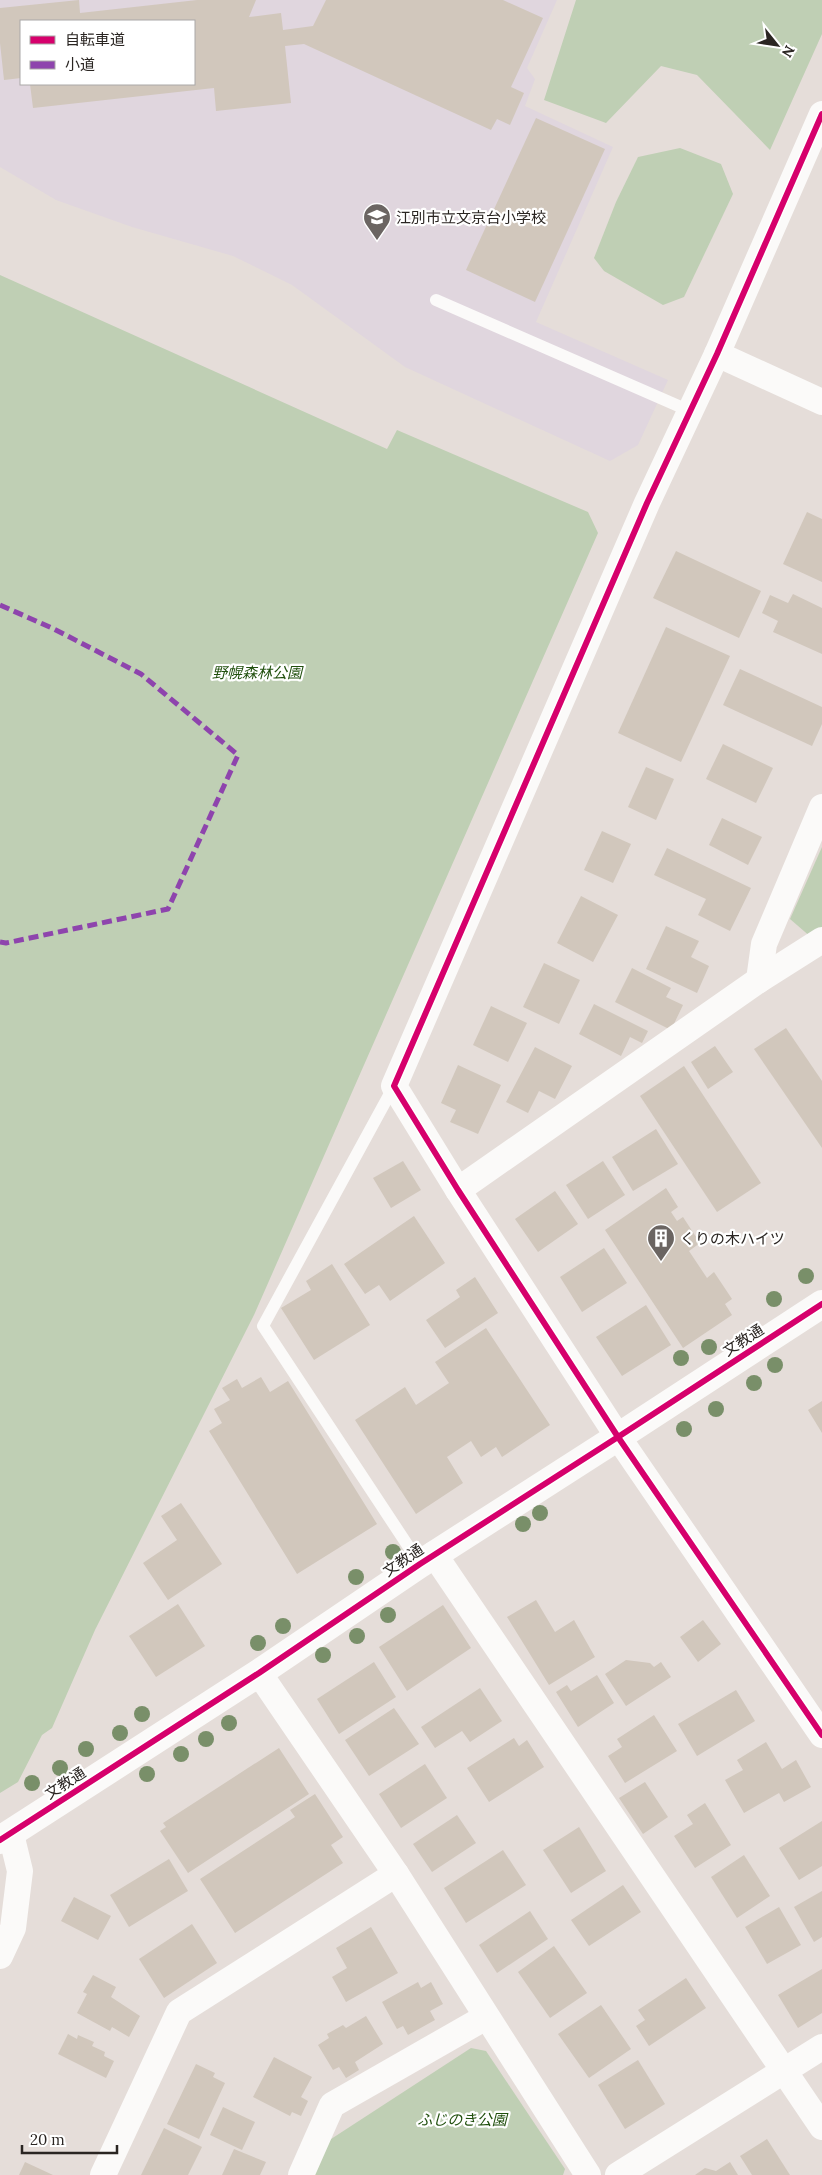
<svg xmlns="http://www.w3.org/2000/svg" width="822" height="2175" font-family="Lora,'Noto Sans JP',serif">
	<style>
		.education { fill: #e0d6de; fill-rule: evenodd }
		.green { fill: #bfcfb4 }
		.building { fill: #d1c7bc }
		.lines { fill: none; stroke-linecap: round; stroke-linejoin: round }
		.service { stroke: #fbfaf9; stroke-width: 12 }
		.minor { stroke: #fbfaf9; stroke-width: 26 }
		.tertiary { stroke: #fbfaf9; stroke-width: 28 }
		.quiet { stroke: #8e44ad; stroke-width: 5; stroke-dasharray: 10 5; stroke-linecap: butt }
		.cycleway-casing { stroke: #fff; stroke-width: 9 }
		.cycleway { stroke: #d6006c; stroke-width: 6 }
		.tree { fill: #798f69 }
		.labels { text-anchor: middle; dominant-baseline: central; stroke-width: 4.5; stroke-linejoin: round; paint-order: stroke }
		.poi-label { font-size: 15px; fill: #2a2522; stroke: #fff; text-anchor: start }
		.park-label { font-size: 15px; font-style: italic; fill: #21500e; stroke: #fff }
		.street-label { font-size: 15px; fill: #2a2522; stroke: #fff }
	</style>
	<rect width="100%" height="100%" fill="#e5ddd9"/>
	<path class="education" d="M0 0H557L527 68 535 79 525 106 613 147 536 322 668 380 638 445 610 461 405 367 292 285 233 256 132 227 56 200 0 167ZM21 21H194V84H21Z"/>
	<g class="green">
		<polygon points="576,0 822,0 822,34 770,150 697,75 661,66 606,123 544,100"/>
		<polygon points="680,148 721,164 733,194 684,297 663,305 604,271 594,258 616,202 638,157"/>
		<polygon points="0,275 387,449 397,430 588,512 598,533 254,1315 95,1630 52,1728 42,1735 18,1782 0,1793"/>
		<polygon points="822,847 822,932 812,938 790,919"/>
		<polygon points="471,2048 486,2051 565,2169 563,2175 312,2175 328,2141"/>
	</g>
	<g class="building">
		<polygon points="79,0 80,13 197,0 256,0 249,17 281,13 283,30 313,26 326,0 503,0 543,18 511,87 524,93 510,125 497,119 491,130 304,44 285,46 291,103 216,111 214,88 33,108 30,84 194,84 194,21 21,21 21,78 4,80 0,43 0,8"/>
		<polygon points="536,118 605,149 535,302 466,270"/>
		<polygon points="807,512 822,519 822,582 783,564"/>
		<polygon points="676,551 761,591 739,638 653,598"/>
		<polygon points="793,594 822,608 822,654 773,632 778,621 762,613 770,595 788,603"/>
		<polygon points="666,627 730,656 681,762 618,733"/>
		<polygon points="740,669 822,707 822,724 812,746 723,705"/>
		<polygon points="723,744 773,768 756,803 706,779"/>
		<polygon points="646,767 674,779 656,820 628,807"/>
		<polygon points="722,818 762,837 748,865 709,845"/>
		<polygon points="602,831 631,844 613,883 584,870"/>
		<polygon points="667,848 751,888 730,931 698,915 706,899 654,875"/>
		<polygon points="581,896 618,915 593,962 557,943"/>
		<polygon points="666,926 699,941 691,957 709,966 697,993 646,969"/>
		<polygon points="544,963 580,980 559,1024 523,1007"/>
		<polygon points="632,968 671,988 666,997 683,1005 671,1030 615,1002"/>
		<polygon points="594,1004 648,1031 642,1043 630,1037 621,1056 579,1034"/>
		<polygon points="491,1006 527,1023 508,1062 473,1045"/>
		<polygon points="786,1028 822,1081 822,1148 754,1049"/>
		<polygon points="715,1046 733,1072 708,1089 691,1062"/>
		<polygon points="535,1047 572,1066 555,1099 539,1091 528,1113 506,1102"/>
		<polygon points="458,1065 501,1085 478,1134 450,1122 456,1110 441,1103"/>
		<polygon points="684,1066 761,1183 717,1212 640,1096"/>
		<polygon points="656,1129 678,1164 633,1191 612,1157"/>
		<polygon points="403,1161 421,1190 391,1208 373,1178"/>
		<polygon points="603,1161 625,1195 588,1219 566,1185"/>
		<polygon points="666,1188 678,1207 671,1212 677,1221 683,1217 700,1243 689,1251 707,1278 714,1272 732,1299 725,1304 732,1315 683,1348 605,1230"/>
		<polygon points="555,1191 578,1224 538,1252 515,1219"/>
		<polygon points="414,1216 445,1263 390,1301 379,1285 365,1294 344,1264"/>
		<polygon points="604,1248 627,1283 582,1312 560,1277"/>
		<polygon points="332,1264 370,1325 314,1360 281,1308 311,1290 306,1281"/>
		<polygon points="475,1277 498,1313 445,1348 426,1320 460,1297 456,1290"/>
		<polygon points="646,1305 671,1345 622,1376 596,1337"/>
		<polygon points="486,1328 550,1425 502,1457 496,1447 481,1457 471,1441 447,1457 463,1483 416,1514 355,1420 405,1387 416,1405 449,1383 435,1362"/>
		<polygon points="261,1377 270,1392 288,1381 377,1524 297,1574 209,1431 222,1423 214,1409 230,1400 222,1388 237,1379 242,1388"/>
		<polygon points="822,1401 822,1433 808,1410"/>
		<polygon points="181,1503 222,1564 168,1600 143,1563 177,1540 161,1516"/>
		<polygon points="536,1600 555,1632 574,1620 595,1657 549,1685 507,1617"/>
		<polygon points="178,1604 205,1646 156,1677 129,1636"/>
		<polygon points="443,1605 471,1648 407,1691 379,1647"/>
		<polygon points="703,1620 721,1644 698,1662 680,1637"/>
		<polygon points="626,1660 650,1663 654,1667 661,1662 671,1677 626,1706 605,1674"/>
		<polygon points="374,1662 396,1697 339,1734 317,1699"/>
		<polygon points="597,1675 614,1703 578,1727 556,1692 567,1685 571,1691"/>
		<polygon points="480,1688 502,1721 470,1742 462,1731 435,1748 421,1727"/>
		<polygon points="736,1690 755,1721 697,1756 678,1724"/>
		<polygon points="394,1708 419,1744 369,1776 345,1740"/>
		<polygon points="654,1715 677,1751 625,1783 608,1756 622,1747 617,1739"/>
		<polygon points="514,1738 519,1746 527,1740 544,1767 489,1802 467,1768"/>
		<polygon points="766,1742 782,1769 796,1760 811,1787 784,1802 779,1793 744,1813 725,1780 743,1770 737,1760"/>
		<polygon points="279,1748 309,1794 188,1873 160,1831 166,1827 163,1823"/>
		<polygon points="425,1764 447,1798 401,1828 379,1794"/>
		<polygon points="645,1782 668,1817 643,1834 619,1798"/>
		<polygon points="315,1794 343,1837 331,1845 343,1863 235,1933 200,1879 295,1817 290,1810"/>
		<polygon points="705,1803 731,1845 695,1868 674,1836 693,1824 687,1815"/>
		<polygon points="457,1815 476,1843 432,1872 413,1844"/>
		<polygon points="822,1821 822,1866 799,1880 779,1848"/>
		<polygon points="579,1827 606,1871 571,1893 543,1850"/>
		<polygon points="503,1850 526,1885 466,1923 444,1888"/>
		<polygon points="744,1855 770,1896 737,1918 711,1877"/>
		<polygon points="169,1859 188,1891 129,1927 110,1895"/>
		<polygon points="623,1885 641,1912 589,1946 571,1920"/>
		<polygon points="822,1891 822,1937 814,1942 794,1907"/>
		<polygon points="74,1897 111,1916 98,1940 61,1921"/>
		<polygon points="779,1907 801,1945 767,1964 745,1927"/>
		<polygon points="530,1911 548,1939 497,1973 479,1945"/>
		<polygon points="192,1924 217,1963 164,1998 139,1959"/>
		<polygon points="371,1927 398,1973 346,2002 332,1977 347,1968 336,1948"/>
		<polygon points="554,1946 587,1993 550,2018 518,1972"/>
		<polygon points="822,1969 822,2013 798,2028 778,1995"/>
		<polygon points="93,1975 116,1987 111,1997 140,2016 129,2037 112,2027 110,2031 77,2013 87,1994 83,1992"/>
		<polygon points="686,1978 706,2008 649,2046 636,2026 645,2020 638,2010"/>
		<polygon points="418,1982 421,1988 431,1982 443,2004 430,2011 435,2020 408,2035 403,2026 397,2029 382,2002"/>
		<polygon points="601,2005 631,2049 589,2078 558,2034"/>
		<polygon points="366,2016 383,2044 355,2062 359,2070 346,2078 339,2067 333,2070 318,2045 329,2038 327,2034 343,2025 346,2028"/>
		<polygon points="68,2034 77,2039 78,2035 94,2042 92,2046 105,2052 104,2056 114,2061 106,2078 58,2054"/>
		<polygon points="274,2057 312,2077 301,2097 308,2101 301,2116 292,2112 290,2116 253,2097"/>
		<polygon points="638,2060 665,2104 625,2129 598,2085"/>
		<polygon points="196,2064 215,2073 213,2077 225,2083 199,2139 167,2124"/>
		<polygon points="223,2107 255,2122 242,2150 210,2135"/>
		<polygon points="164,2128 202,2147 188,2175 141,2175"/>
		<polygon points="767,2139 790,2175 752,2175 740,2156"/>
		<polygon points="234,2149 266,2162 260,2175 222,2175"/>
		<polygon points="25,2162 53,2175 19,2175"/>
		<polygon points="730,2162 738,2175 695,2175 705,2168 716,2171"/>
	</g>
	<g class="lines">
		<g class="service">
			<polyline points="436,300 690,411"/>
			<polyline points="394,1086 263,1326 420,1564"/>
		</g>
		<g class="minor">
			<polyline points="822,114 717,354 647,503 394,1086 458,1190 618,1437 822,1735"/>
			<polyline points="717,354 822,402"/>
			<polyline points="759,980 764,944 822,807"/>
			<polyline points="458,1190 759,980 822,940"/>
			<polyline points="434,1554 822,2127"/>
			<polyline points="259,1673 396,1874 588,2175"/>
			<polyline points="0,1956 13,1928 20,1871 11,1834"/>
			<polyline points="103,2175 179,2012 396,1874"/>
			<polyline points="301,2175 332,2105 486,2017"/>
			<polyline points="618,2175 822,2047"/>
		</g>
		<polyline class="tertiary" points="0,1840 259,1673 420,1564 618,1437 822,1304"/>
		<polyline class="quiet" points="0,605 54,629 141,674 238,755 168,909 6,943 0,942"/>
		<g class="cycleway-casing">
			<g id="cycleway">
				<polyline points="822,114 717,354 647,503 394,1086 458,1190 618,1437 822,1735"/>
				<polyline points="0,1840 259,1673 420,1564 618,1437 822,1304"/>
			</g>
		</g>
		<use href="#cycleway" class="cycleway"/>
	</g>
	<g class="tree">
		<circle cx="806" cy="1276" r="8"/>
		<circle cx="774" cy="1299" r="8"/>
		<circle cx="709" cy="1347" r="8"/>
		<circle cx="681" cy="1358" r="8"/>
		<circle cx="775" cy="1365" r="8"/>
		<circle cx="754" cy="1383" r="8"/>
		<circle cx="716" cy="1409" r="8"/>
		<circle cx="684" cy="1429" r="8"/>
		<circle cx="540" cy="1513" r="8"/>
		<circle cx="523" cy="1524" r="8"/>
		<circle cx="393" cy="1552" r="8"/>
		<circle cx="356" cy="1577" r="8"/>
		<circle cx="388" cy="1615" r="8"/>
		<circle cx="283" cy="1626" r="8"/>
		<circle cx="357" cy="1636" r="8"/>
		<circle cx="258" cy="1643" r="8"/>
		<circle cx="323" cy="1655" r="8"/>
		<circle cx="142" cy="1714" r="8"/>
		<circle cx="229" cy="1723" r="8"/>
		<circle cx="120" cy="1733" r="8"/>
		<circle cx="206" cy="1739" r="8"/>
		<circle cx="86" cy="1749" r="8"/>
		<circle cx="181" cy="1754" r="8"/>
		<circle cx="60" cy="1768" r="8"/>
		<circle cx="147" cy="1774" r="8"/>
		<circle cx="32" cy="1783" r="8"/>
	</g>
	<defs>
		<g id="school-pin" transform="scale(1.4375)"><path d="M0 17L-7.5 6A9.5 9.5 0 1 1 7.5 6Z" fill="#6b6562" stroke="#fff"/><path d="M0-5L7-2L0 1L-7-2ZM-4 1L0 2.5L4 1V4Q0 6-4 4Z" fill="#fff"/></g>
		<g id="building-pin" transform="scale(1.4375)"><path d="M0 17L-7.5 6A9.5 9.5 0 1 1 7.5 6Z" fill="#6b6562" stroke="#fff"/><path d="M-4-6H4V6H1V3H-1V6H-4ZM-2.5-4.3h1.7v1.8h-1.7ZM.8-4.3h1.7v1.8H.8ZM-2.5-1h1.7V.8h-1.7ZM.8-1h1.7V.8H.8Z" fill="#fff"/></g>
	</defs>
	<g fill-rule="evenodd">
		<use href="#school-pin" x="377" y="217"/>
		<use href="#building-pin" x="661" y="1238"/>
	</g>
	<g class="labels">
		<g class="poi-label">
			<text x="396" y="217">江別市立文京台小学校</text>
			<text x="680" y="1238">くりの木ハイツ</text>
		</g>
		<g class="park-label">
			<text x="257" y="672">野幌森林公園</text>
			<text x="462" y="2119">ふじのき公園</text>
		</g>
		<g class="street-label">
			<text transform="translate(743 1340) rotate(-33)">文教通</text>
			<text transform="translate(403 1560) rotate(-34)">文教通</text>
			<text transform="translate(65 1783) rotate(-33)">文教通</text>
		</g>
	</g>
	<rect x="20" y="20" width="175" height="65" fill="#ffffff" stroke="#aaa8a7"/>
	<rect x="30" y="36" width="25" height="8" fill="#d6006c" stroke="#aaa8a7"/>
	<text x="65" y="45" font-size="15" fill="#2a2522">自転車道</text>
	<rect x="30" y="61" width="25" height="8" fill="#8e44ad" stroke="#aaa8a7"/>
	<text x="65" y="70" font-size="15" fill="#2a2522">小道</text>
	<g transform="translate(777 45) rotate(120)" stroke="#ffffff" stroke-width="4" paint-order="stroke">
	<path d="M0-4L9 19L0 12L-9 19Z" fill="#2a2522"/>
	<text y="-8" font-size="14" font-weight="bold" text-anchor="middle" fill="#2a2522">N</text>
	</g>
	<path d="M22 2145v8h95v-8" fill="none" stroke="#2a2522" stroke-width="2.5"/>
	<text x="30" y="2145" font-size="15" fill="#2a2522" stroke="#ffffff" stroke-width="4" paint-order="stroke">20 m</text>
</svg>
